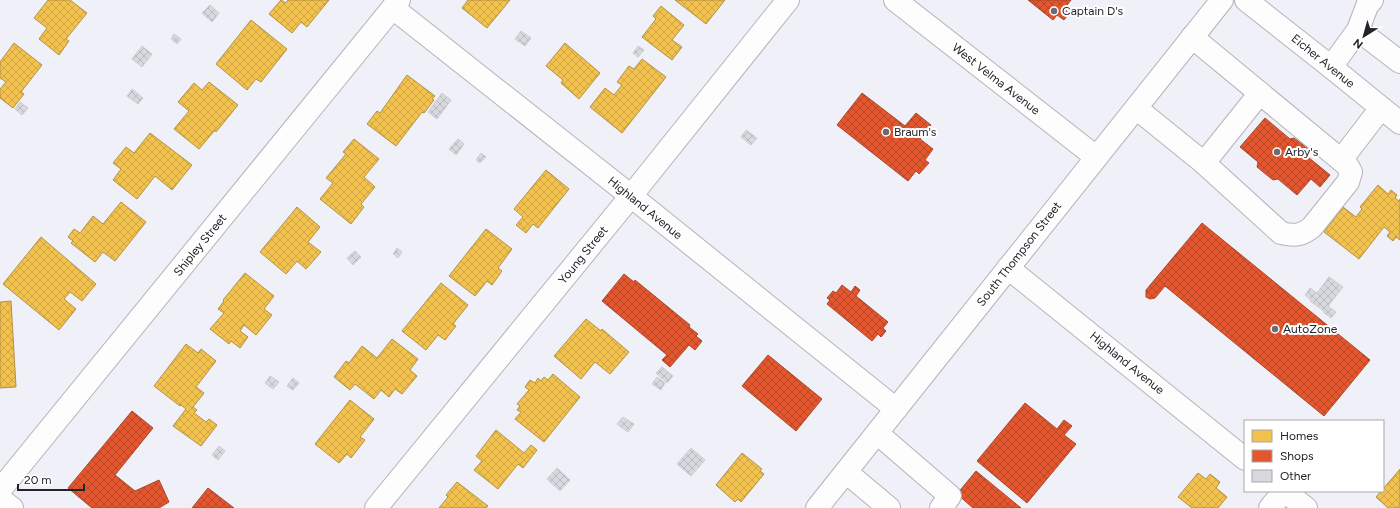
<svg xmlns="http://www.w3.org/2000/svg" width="1400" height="508" font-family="Figtree,sans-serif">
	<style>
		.homes { fill: url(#homes-cross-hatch); stroke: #b49243 }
		.shops { fill: url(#shops-cross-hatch); stroke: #aa472d }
		.building { fill: url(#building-cross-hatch); stroke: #ccccd3 }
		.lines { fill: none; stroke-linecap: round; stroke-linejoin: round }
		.minor-casing { stroke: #b3b3b9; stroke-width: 24 }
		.major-casing { stroke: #b3b3b9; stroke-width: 24 }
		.minor { stroke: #fdfdfe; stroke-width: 22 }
		.major { stroke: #fdfdfe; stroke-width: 22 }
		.poi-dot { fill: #6b6b72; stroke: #fff; stroke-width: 1.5 }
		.labels { text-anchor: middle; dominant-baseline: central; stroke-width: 4; stroke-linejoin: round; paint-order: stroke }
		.poi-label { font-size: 12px; fill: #23232a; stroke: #fff; text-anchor: start }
		.street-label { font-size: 12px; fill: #23232a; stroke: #fff }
	</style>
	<defs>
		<pattern id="homes-cross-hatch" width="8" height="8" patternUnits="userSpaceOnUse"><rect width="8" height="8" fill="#f2c14e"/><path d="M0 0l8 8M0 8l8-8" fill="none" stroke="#cfa644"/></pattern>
		<pattern id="shops-cross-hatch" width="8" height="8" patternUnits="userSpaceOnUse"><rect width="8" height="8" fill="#e4572e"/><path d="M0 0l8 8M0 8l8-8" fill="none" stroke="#b84827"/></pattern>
		<pattern id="building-cross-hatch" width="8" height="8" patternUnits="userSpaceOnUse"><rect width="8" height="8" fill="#d8d8df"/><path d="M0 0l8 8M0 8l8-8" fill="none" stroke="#b9b9c0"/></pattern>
	</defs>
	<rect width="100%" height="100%" fill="#f0f0f8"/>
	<g class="homes">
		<polygon points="48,0 70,0 87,13 66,39 69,41 59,55 39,39 47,28 34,18"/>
		<polygon points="281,0 286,3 288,0 329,0 307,27 301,22 292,33 269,14"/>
		<polygon points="468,0 510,0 487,28 462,8"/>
		<polygon points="675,0 725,0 706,24"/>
		<polygon points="661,6 684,25 672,40 682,47 672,60 642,37 656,19 653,16"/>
		<polygon points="251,20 287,49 261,82 256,79 247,90 216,64"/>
		<polygon points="14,43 42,65 21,92 24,94 13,108 0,98 0,89 6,82 0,78 0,62"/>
		<polygon points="565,43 600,73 579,99 561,83 563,80 546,66"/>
		<polygon points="642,59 666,77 622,133 590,107 605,88 614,95 622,85 617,82 629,66 634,69"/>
		<polygon points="407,75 435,96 432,99 434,100 424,113 422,112 396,146 367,124 377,111 380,113"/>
		<polygon points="209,82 238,105 216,132 215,130 199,149 174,129 189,111 178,102 194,83 202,90"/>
		<polygon points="150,133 192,165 172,190 155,176 137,199 113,180 121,169 113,163 126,147 134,153"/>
		<polygon points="354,139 379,159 364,177 375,187 361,204 364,207 351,224 320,199 333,183 326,178 346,154 343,152"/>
		<polygon points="546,170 569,189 538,228 533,224 526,233 516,225 523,217 514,209"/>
		<polygon points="1378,185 1388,194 1391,190 1397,195 1395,198 1399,201 1400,199 1400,240 1396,237 1393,241 1387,236 1390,232 1384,227 1359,259 1324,232 1343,207 1356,217 1362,209 1360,207"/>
		<polygon points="121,202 146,222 115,261 103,252 95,262 71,243 73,241 68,237 74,229 80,233 93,216 103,224"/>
		<polygon points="297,207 320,227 308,242 321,252 306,269 297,261 286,274 260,252"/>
		<polygon points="486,229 512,249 498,268 502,271 492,285 487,281 475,296 449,276"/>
		<polygon points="41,237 96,284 82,301 70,292 64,299 76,309 59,330 3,284"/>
		<polygon points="245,273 274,296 264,309 272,315 256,335 244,325 240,331 248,337 240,348 231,341 229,344 210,329 224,313 218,309 224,301 223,300"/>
		<polygon points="441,283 468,305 453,324 456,326 445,340 438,335 426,350 402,331"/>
		<polygon points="11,301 16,387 0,388 0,302"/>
		<polygon points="586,319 601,331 602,329 629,352 610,374 595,362 581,379 554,356"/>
		<polygon points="392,339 418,359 410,370 417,376 402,394 395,389 389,397 381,390 374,399 355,384 350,390 334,377 346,361 349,363 362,346 377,358"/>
		<polygon points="186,344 198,353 201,349 216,361 196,387 204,393 193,407 197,410 194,413 206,422 209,419 217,425 201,446 173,426 186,409 181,405 180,406 154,386"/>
		<polygon points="553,374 580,397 544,442 515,419 521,412 517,410 520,406 517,404 529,390 525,387 530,380 535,383 538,378 541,381 544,377 548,380"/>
		<polygon points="350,400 374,419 360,437 365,440 351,458 347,454 339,463 315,444"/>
		<polygon points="496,430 524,453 531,445 537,450 523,468 518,464 498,489 474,470 482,461 476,456"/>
		<polygon points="742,453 762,469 760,471 764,474 741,502 738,499 735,502 716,485"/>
		<polygon points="1400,469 1400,508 1388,508 1376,497 1381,491 1383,491 1383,489"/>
		<polygon points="1198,473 1206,479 1210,474 1220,482 1216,488 1227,497 1218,508 1192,508 1178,497"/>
		<polygon points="457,482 488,506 486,508 439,508 448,497 446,495"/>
	</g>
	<g class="shops">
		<polygon points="1028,0 1071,0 1064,9 1069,13 1064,20 1057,15 1053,20"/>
		<polygon points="862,93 905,126 916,113 931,125 920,139 933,149 925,160 929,163 919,174 916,171 908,181 837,125"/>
		<polygon points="1265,118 1290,139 1294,138 1307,148 1308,157 1330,175 1320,187 1311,179 1297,195 1278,179 1273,180 1257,167 1258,162 1240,147"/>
		<polygon points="1202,223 1370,360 1324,416 1165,286 1155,298 1150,299 1146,297 1146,290"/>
		<polygon points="624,274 634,282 635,280 690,325 689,327 698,334 696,336 702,341 695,350 689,345 670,367 662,360 667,355 602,301"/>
		<polygon points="842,285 851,292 855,286 860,290 856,296 888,322 883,328 886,331 881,337 878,334 872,341 827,304 830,300 827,298 833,291 836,293"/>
		<polygon points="768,355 822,399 796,431 742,386"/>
		<polygon points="1025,403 1057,429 1064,420 1072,426 1064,435 1076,444 1027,503 977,461"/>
		<polygon points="132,411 153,428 115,475 135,491 159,480 169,502 159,508 92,508 68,488"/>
		<polygon points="976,471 1021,508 973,508 957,494"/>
		<polygon points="208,488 234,508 192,508"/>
	</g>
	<g class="building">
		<polygon points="210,5 219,13 212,22 202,13"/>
		<polygon points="521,31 531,38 525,46 515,39"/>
		<polygon points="174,34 181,39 177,44 171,39"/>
		<polygon points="142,46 152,54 142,67 132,59"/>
		<polygon points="638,46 644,50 638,57 633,53"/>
		<polygon points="132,89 143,98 138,104 127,96"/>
		<polygon points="442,93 451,100 437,119 428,112"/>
		<polygon points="20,102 28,108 22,115 15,109"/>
		<polygon points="746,130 757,138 751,145 741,137"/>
		<polygon points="458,139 464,144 456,155 449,149"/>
		<polygon points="481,153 486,157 480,163 476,160"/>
		<polygon points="397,248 402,252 398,258 393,254"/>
		<polygon points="355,251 361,257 353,265 347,258"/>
		<polygon points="1329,277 1343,287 1328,306 1336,312 1331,318 1323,312 1324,311 1310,301 1311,300 1305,295 1310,288 1317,293"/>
		<polygon points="662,367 673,376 667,383 656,373"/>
		<polygon points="270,376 279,382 273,389 265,383"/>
		<polygon points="657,377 665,383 661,390 652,384"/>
		<polygon points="293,378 299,383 293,390 287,386"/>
		<polygon points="623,417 634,424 628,432 617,424"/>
		<polygon points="219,446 225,451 218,460 212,455"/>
		<polygon points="691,448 705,460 691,476 677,464"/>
		<polygon points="557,468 570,480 560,491 547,479"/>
	</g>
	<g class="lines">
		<g class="minor-casing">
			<g id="minor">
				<polyline points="895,0 1096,157"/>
				<polyline points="1246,0 1331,67 1400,123"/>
				<polyline points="393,8 631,196 896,409"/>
				<polyline points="1358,30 1400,62"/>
				<polyline points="1331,67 1358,30 1367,6 1372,0"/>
				<path d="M1136 108 1204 163 1281 233C1295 236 1301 236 1312 227L1348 182 1351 172 1347 165 1192 37"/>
				<polyline points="1341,160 1381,108"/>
				<polyline points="1204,163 1260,93"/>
				<polyline points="1008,268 1245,459"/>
				<polyline points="877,433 950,496 941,508"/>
				<polyline points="846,472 889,508"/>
				<polyline points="0,490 399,0"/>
				<polyline points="1284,491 1306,508"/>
				<polyline points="0,499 12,508"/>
				<polyline points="376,508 631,196 788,0"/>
				<polyline points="1270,508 1284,491"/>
			</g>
		</g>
		<g class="major-casing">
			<polyline id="major" points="817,508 1222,0"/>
		</g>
		<use href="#minor" class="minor"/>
		<use href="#major" class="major"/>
	</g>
	<g class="poi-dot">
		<circle cx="1054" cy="11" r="4"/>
		<circle cx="886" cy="132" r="4"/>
		<circle cx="1277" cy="152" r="4"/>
		<circle cx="1275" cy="329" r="4"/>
	</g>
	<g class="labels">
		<g class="poi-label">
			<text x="1062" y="11">Captain D's</text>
			<text x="894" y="132">Braum's</text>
			<text x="1285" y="152">Arby's</text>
			<text x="1283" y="329">AutoZone</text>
		</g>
		<g class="street-label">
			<text transform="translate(1323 61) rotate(39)">Eicher Avenue</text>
			<text transform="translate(996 79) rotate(38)">West Velma Avenue</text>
			<text transform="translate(645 208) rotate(39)">Highland Avenue</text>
			<text transform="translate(200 245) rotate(-51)">Shipley Street</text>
			<text transform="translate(1019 254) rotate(-52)">South Thompson Street</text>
			<text transform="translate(583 255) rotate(-51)">Young Street</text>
			<text transform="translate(1127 363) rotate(39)">Highland Avenue</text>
		</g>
	</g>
	<rect x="1244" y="420" width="140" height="72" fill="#ffffff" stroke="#a7a7aa"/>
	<rect x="1252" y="430" width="20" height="12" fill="#f2c14e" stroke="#a7a7aa"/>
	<text x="1280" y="440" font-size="12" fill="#23232a">Homes</text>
	<rect x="1252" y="450" width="20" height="12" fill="#e4572e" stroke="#a7a7aa"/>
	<text x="1280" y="460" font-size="12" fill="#23232a">Shops</text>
	<rect x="1252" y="470" width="20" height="12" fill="#d8d8df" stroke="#a7a7aa"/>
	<text x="1280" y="480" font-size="12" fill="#23232a">Other</text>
	<g transform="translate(1364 36) rotate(217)" stroke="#ffffff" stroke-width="3" paint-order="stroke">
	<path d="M0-3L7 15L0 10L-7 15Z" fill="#23232a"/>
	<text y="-6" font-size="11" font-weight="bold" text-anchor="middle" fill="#23232a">N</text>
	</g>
	<path d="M18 484v6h66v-6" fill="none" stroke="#23232a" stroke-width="2"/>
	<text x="24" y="484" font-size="12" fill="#23232a" stroke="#ffffff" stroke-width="3" paint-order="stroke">20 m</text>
</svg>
